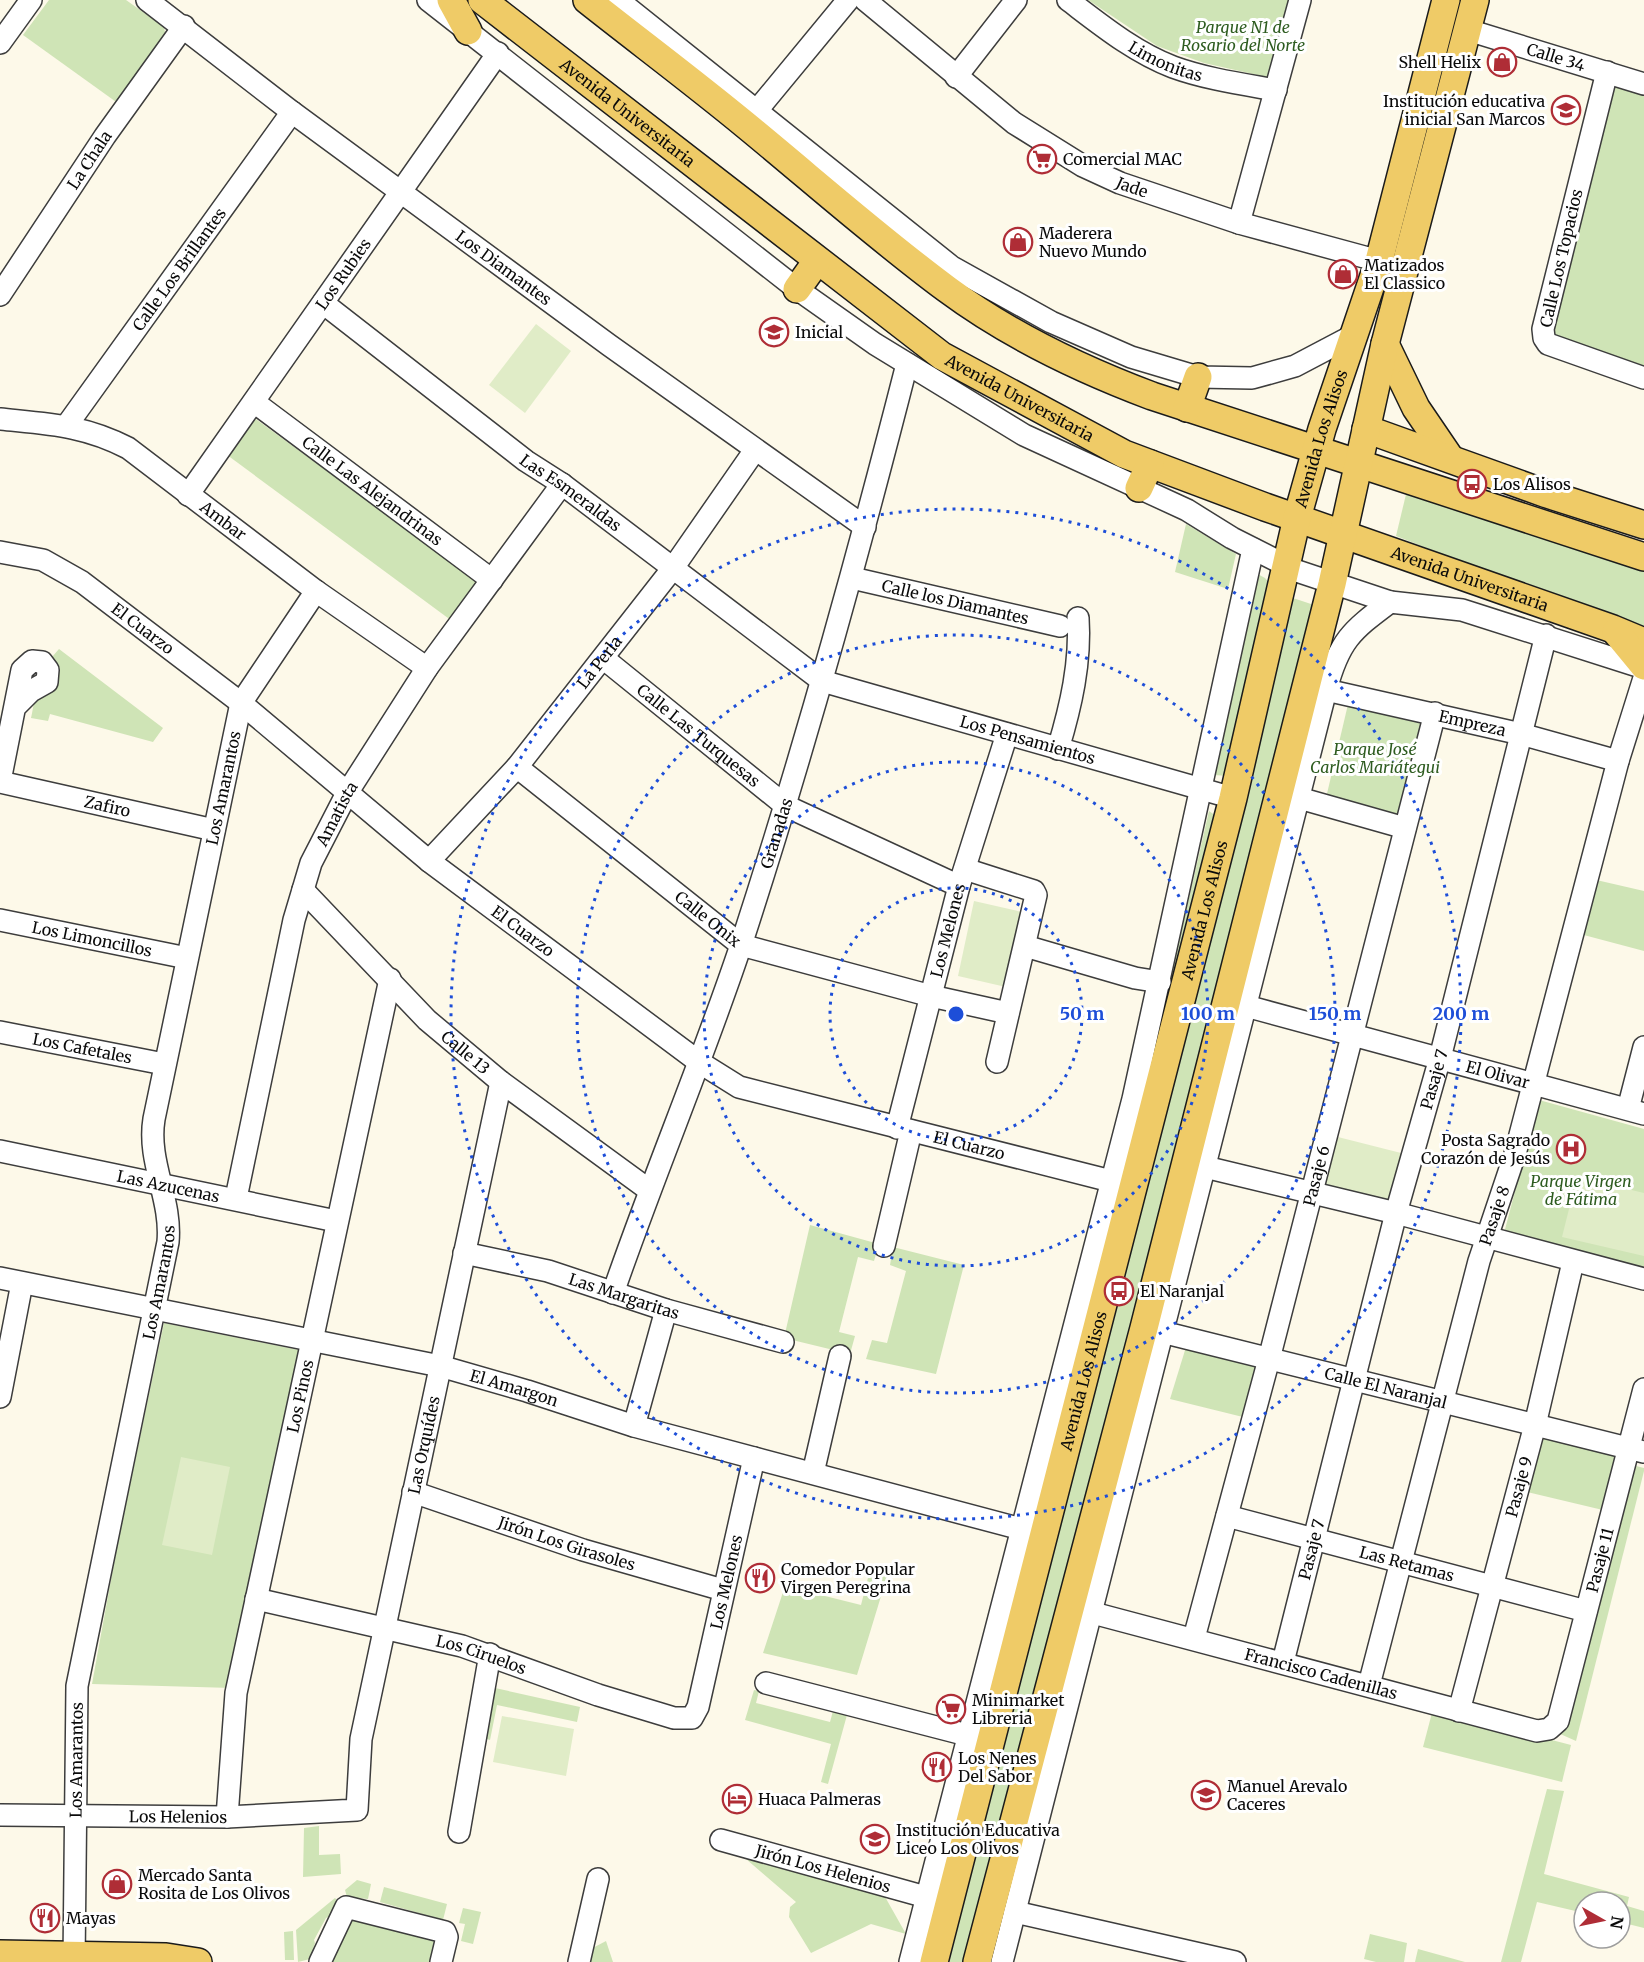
<svg xmlns="http://www.w3.org/2000/svg" width="1644" height="1962" font-family="Merriweather,serif">
	<style>
		.green { fill: #cfe4b6 }
		.pitch { fill: #e0ecc7 }
		.lines { fill: none; stroke-linecap: round; stroke-linejoin: round }
		.minor-casing { stroke: #3d3d3d; stroke-width: 24 }
		.major-casing { stroke: #1b1b1b; stroke-width: 30 }
		.minor { stroke: #fff; stroke-width: 21 }
		.major { stroke: #efcb67; stroke-width: 27 }
		.ring { fill: none; stroke: #1d4ed8; stroke-width: 3; stroke-dasharray: 3 6 }
		.labels { text-anchor: middle; dominant-baseline: central; stroke-width: 6; stroke-linejoin: round; paint-order: stroke }
		.park-label { font-size: 16px; font-style: italic; fill: #2e5c20; stroke: #fff }
		.street-label { font-size: 16px; fill: #0a0a0a; stroke: #fff }
		.poi-label { font-size: 16px; fill: #0a0a0a; stroke: #fff; text-anchor: start }
		.centre { fill: #1d4ed8; stroke: #fff; stroke-width: 3 }
		.ring-label { font-size: 18px; text-anchor: middle; font-weight: bold; fill: #1d4ed8; stroke: #fff; stroke-width: 6; stroke-linejoin: round; paint-order: stroke }
	</style>
	<rect width="100%" height="100%" fill="#fdf9e9"/>
	<g class="green">
		<polygon points="49,0 126,0 164,27 166,38 119,104 23,35"/>
		<polygon points="1088,0 1290,0 1271,78 1204,63 1157,46"/>
		<polygon points="1616,82 1644,91 1644,374 1555,339 1551,323"/>
		<polygon points="249,414 479,582 452,621 223,452"/>
		<polygon points="1408,486 1644,563 1644,633 1396,536"/>
		<polygon points="1186,524 1236,554 1228,589 1175,572"/>
		<polygon points="1252,571 1265,578 1278,593 1229,776 1213,775"/>
		<polygon points="1293,598 1320,607 969,1962 947,1962"/>
		<path d="M59 649 163 728 153 742 50 714 48 721 31 718C32 714 33 707 34 703 42 686 68 679 52 657Z"/>
		<polygon points="1349,700 1424,719 1400,818 1326,798"/>
		<polygon points="1209,811 1216,816 1141,1108"/>
		<polygon points="1592,879 1644,891 1644,951 1580,934"/>
		<polygon points="1539,1100 1644,1129 1644,1270 1503,1237"/>
		<polygon points="810,1225 879,1244 874,1261 858,1257 839,1332 855,1336 850,1354 784,1338"/>
		<polygon points="893,1247 964,1265 936,1374 866,1359 872,1340 887,1343 906,1271 890,1265"/>
		<polygon points="164,1323 304,1351 232,1688 92,1684 116,1552"/>
		<polygon points="1186,1347 1262,1365 1247,1418 1170,1399"/>
		<polygon points="1536,1435 1620,1455 1607,1511 1523,1491"/>
		<polygon points="1624,1463 1644,1468 1644,1471 1576,1741 1549,1729"/>
		<polygon points="871,1566 889,1570 857,1675 763,1653 785,1586 861,1605"/>
		<polygon points="495,1688 580,1707 577,1722 497,1705 490,1740 484,1738"/>
		<polygon points="754,1690 759,1691 756,1703 830,1722 833,1711 847,1715 828,1784 821,1782 831,1744 745,1720"/>
		<polygon points="1433,1709 1571,1745 1562,1782 1423,1747"/>
		<polygon points="1547,1789 1564,1791 1544,1874 1629,1897 1627,1906 1644,1911 1644,1928 1620,1922 1620,1902 1584,1902 1584,1913 1537,1902 1521,1962 1501,1962"/>
		<polygon points="319,1826 319,1855 340,1854 341,1874 303,1877 304,1828"/>
		<polygon points="746,1859 884,1895 906,1934 871,1924 811,1953 789,1917 790,1907 796,1902"/>
		<polygon points="357,1880 371,1884 368,1899 347,1897 345,1890"/>
		<polygon points="384,1887 447,1904 443,1920 380,1902"/>
		<polygon points="335,1898 341,1904 334,1914 326,1918 314,1940 315,1943 310,1959 298,1962 296,1930"/>
		<polygon points="346,1907 445,1932 441,1962 320,1962"/>
		<polygon points="463,1908 481,1912 473,1944 461,1941 465,1924 459,1923"/>
		<polygon points="293,1931 294,1960 285,1960 284,1932"/>
		<polygon points="1370,1934 1407,1943 1404,1962 1376,1962 1364,1959"/>
		<polygon points="606,1941 613,1962 584,1962 587,1951"/>
		<polygon points="1418,1949 1465,1962 1415,1962"/>
	</g>
	<g class="pitch">
		<polygon points="536,324 571,351 525,413 489,385"/>
		<polygon points="974,901 1022,912 1006,987 958,976"/>
		<polygon points="1334,1136 1405,1154 1393,1204 1321,1187"/>
		<polygon points="1577,1177 1644,1193 1644,1256 1562,1237"/>
		<polygon points="181,1457 230,1467 212,1555 162,1545"/>
		<polygon points="502,1716 574,1729 566,1776 493,1762"/>
	</g>
	<g class="lines">
		<g class="minor-casing">
			<g id="minor">
				<path id="s1" d="M147 0 292 112 609 345 865 527"/>
				<polyline points="428,0 797,289 875,344 1024,435 1187,510 1232,538 1297,571 1390,602"/>
				<polyline points="618,0 952,267 1051,322 1131,357 1198,377 1252,378 1295,366 1352,336"/>
				<path id="s2" d="M865 0 1014 123 1083 166 1120 183 1239 223 1379 261"/>
				<path id="s3" d="M1068 0C1101 25 1134 52 1173 67 1206 79 1242 84 1276 90"/>
				<path id="s4" d="M1468 30 1644 84"/>
				<polyline points="0,43 31,0"/>
				<polyline points="1607,72 1543,329 1544,338 1548,344 1644,378"/>
				<polyline points="956,77 1016,0"/>
				<polyline points="749,120 848,0"/>
				<polyline points="1239,223 1300,0"/>
				<path id="s5" d="M0 295 105 136 184 26"/>
				<path id="s6" d="M323 303 526 461 562 484 822 681 1233 798"/>
				<path id="s7" d="M254 402 492 580"/>
				<path id="s8" d="M0 419C48 424 84 425 128 448L316 591 427 668"/>
				<path id="s9" d="M67 425 292 112"/>
				<path id="s10" d="M188 495 498 53"/>
				<path id="s11" d="M0 552 43 560 82 582 241 703 429 861 699 1062 739 1087 1111 1181"/>
				<path id="s12" d="M852 578 1060 626"/>
				<path id="s13" d="M603 658 786 806 959 886"/>
				<path id="s14" d="M1326 690 1521 734 1618 761"/>
				<path d="M1058 749C1071 706 1081 662 1078 618"/>
				<path id="s15" d="M517 767 741 945 931 996 1008 1013"/>
				<polyline points="0,781 22,670 32,661 42,662 48,670 47,682 31,691 15,707"/>
				<path id="s16" d="M0 782 214 830"/>
				<polyline points="1299,798 1405,828"/>
				<path id="s17" d="M429 861 517 767 673 568 755 450"/>
				<polyline points="965,869 1034,891 1036,895 997,1062"/>
				<path id="s18" d="M303 890 427 1020 501 1082 649 1190"/>
				<path id="s19" d="M0 920 187 958"/>
				<polyline points="1025,946 1135,978 1160,982"/>
				<path id="s20" d="M1246 1006 1644 1114"/>
				<path id="s21" d="M0 1032 164 1064"/>
				<polyline points="1628,1109 1644,1047"/>
				<path id="s22" d="M897 1128 959 886 1007 734"/>
				<path id="s23" d="M0 1151 336 1221"/>
				<polyline points="1205,1167 1396,1213 1644,1279"/>
				<path id="s24" d="M236 1198 294 920 311 863 347 793 427 668 562 484"/>
				<polyline points="884,1246 911,1131"/>
				<path id="s25" d="M464 1253 548 1271 666 1310 783 1342"/>
				<path id="s26" d="M0 1278 440 1366 527 1391 634 1426 1021 1529"/>
				<path id="s27" d="M613 1293C653 1177 701 1064 740 948 803 755 857 560 907 364"/>
				<path id="s28" d="M1150 1329 1644 1452"/>
				<polyline points="0,1397 22,1283"/>
				<polyline points="634,1426 666,1310"/>
				<polyline points="813,1473 840,1356"/>
				<path id="s29" d="M413 1492 583 1550 723 1590"/>
				<path id="s30" d="M1227 1516 1586 1611"/>
				<path id="s31" d="M256 1599 462 1646 598 1695 674 1718H692L698 1707 754 1458"/>
				<path id="s32" d="M1093 1613 1537 1731 1549 1729 1558 1721 1644 1389"/>
				<path id="s33" d="M1194 1638 1269 1359 1435 713"/>
				<path id="s34" d="M1283 1662 1396 1213 1440 1058 1546 635"/>
				<polyline points="766,1683 967,1735"/>
				<path id="s35" d="M1369 1685 1479 1261 1515 1154 1618 761 1644 678"/>
				<path id="s36" d="M1459 1711 1535 1425 1573 1262"/>
				<path id="s37" d="M0 1815 227 1817 357 1810 361 1739 501 1082"/>
				<path id="s38" d="M227 1817 236 1693 390 979"/>
				<polyline points="459,1832 490,1654"/>
				<path id="s39" d="M721 1840 926 1897"/>
				<polyline points="1015,1912 1235,1962"/>
				<path id="s40" d="M74 1962 77 1686 168 1242C172 1199 147 1162 154 1119L241 703 316 591"/>
				<polyline points="320,1962 346,1907 445,1932 447,1937 441,1962"/>
				<polyline points="579,1962 598,1879"/>
				<polyline points="910,1962 1133,1099 1253,549"/>
				<path d="M1002 1962 1326 690C1339 641 1351 631 1390 602L1462 610 1644 668"/>
			</g>
		</g>
		<g class="major-casing">
			<g id="major">
				<polyline points="451,0 468,31"/>
				<path id="s41" d="M482 0 942 356 1124 454 1265 507 1613 629 1644 642"/>
				<path d="M587 0C640 42 695 83 747 126 814 181 878 238 947 289 1009 335 1080 369 1152 396L1644 557"/>
				<polyline points="797,289 817,261"/>
				<polyline points="1385,344 1416,408 1450,458"/>
				<polyline points="1187,408 1198,377"/>
				<polyline points="1366,429 1547,494 1644,525"/>
				<polyline points="1139,488 1150,464"/>
				<polyline points="1616,632 1644,666"/>
				<polyline points="0,1954 166,1957 198,1962"/>
				<path id="s42" d="M934 1962 1233 798 1297 518 1322 429 1379 261 1446 0"/>
				<polyline points="977,1962 1144,1328 1332,584 1385,344 1475,0"/>
			</g>
		</g>
		<use href="#minor" class="minor"/>
		<use href="#major" class="major"/>
	</g>
	<g class="ring">
		<circle cx="956" cy="1014" r="126"/>
		<circle cx="956" cy="1014" r="252"/>
		<circle cx="956" cy="1014" r="379"/>
		<circle cx="956" cy="1014" r="505"/>
	</g>
	<defs>
		<g id="shop-ring" transform="scale(1.5)"><circle r="9.5" fill="#fff" stroke="#af2d36" stroke-width="1.5"/><path d="M-5-2.5h2.3a2.7 3.5 0 0 1 5.4 0H5L5.5 6h-11ZM-1.5-2.5h3a1.5 2.3 0 0 0-3 0Z" fill="#af2d36"/></g>
		<g id="school-ring" transform="scale(1.5)"><circle r="9.5" fill="#fff" stroke="#af2d36" stroke-width="1.5"/><path d="M0-5L7-2L0 1L-7-2ZM-4 1L0 2.5L4 1V4Q0 6-4 4Z" fill="#af2d36"/></g>
		<g id="supermarket-ring" transform="scale(1.5)"><circle r="9.5" fill="#fff" stroke="#af2d36" stroke-width="1.5"/><path d="M-6-5.5h2.5l.6 2H6L4.5 2H-2.5L-4.4-4H-6ZM-1.5 3.2a1.3 1.3 0 1 0 .1 0ZM3 3.2a1.3 1.3 0 1 0 .1 0Z" fill="#af2d36"/></g>
		<g id="bus-ring" transform="scale(1.5)"><circle r="9.5" fill="#fff" stroke="#af2d36" stroke-width="1.5"/><path d="M-5-6H5V4H4V6H2V4H-2V6H-4V4H-5ZM-3.5-4V0h7V-4ZM-3.5 1.2v1.5H-2V1.2ZM2 1.2v1.5H3.5V1.2Z" fill="#af2d36"/></g>
		<g id="hospital-ring" transform="scale(1.5)"><circle r="9.5" fill="#fff" stroke="#af2d36" stroke-width="1.5"/><path d="M-5-5h3v3.5h4V-5h3V5h-3V1.5h-4V5h-3Z" fill="#af2d36"/></g>
		<g id="restaurant-ring" transform="scale(1.5)"><circle r="9.5" fill="#fff" stroke="#af2d36" stroke-width="1.5"/><path d="M-5-6h1v4h1v-4h1v4h1v-4h1v5L-1.5 .5V6h-2V.5L-5-1ZM5-6V6H3V1.5H1.5Q1.5-4 5-6Z" fill="#af2d36"/></g>
		<g id="hotel-ring" transform="scale(1.5)"><circle r="9.5" fill="#fff" stroke="#af2d36" stroke-width="1.5"/><path d="M-6-4.5h1.5V1H6V5H4.5V3h-9V5H-6ZM-4 0a1.8 1.8 0 1 1 3.6 0ZM.5 0V-2.5h3Q6-2.5 6 0Z" fill="#af2d36"/></g>
	</defs>
	<g fill-rule="evenodd">
		<use href="#shop-ring" x="1502" y="62"/>
		<use href="#school-ring" x="1566" y="110"/>
		<use href="#supermarket-ring" x="1042" y="159"/>
		<use href="#shop-ring" x="1018" y="242"/>
		<use href="#shop-ring" x="1343" y="274"/>
		<use href="#school-ring" x="774" y="332"/>
		<use href="#bus-ring" x="1472" y="484"/>
		<use href="#hospital-ring" x="1571" y="1149"/>
		<use href="#bus-ring" x="1119" y="1291"/>
		<use href="#restaurant-ring" x="760" y="1578"/>
		<use href="#supermarket-ring" x="951" y="1709"/>
		<use href="#restaurant-ring" x="937" y="1767"/>
		<use href="#school-ring" x="1206" y="1795"/>
		<use href="#hotel-ring" x="737" y="1799"/>
		<use href="#school-ring" x="875" y="1839"/>
		<use href="#shop-ring" x="117" y="1884"/>
		<use href="#restaurant-ring" x="45" y="1918"/>
	</g>
	<g class="labels">
		<g class="park-label">
			<text x="1243" y="27">Parque N1 de<tspan x="1243" dy="18">Rosario del Norte</tspan></text>
			<text x="1375" y="749">Parque José<tspan x="1375" dy="18">Carlos Mariátegui</tspan></text>
			<text x="1581" y="1181">Parque Virgen<tspan x="1581" dy="18">de Fátima</tspan></text>
		</g>
		<g class="street-label">
			<text stroke="none"><textPath href="#s4" startOffset="92">Calle 34</textPath></text>
			<text stroke="none"><textPath href="#s3" startOffset="116">Limonitas</textPath></text>
			<text stroke="none"><textPath href="#s41" startOffset="184">Avenida Universitaria</textPath></text>
			<text stroke="none"><textPath href="#s5" startOffset="162">La Chala</textPath></text>
			<text stroke="none"><textPath href="#s2" startOffset="328">Jade</textPath></text>
			<text transform="translate(1561 258) rotate(-77)">Calle Los Topacios</text>
			<text stroke="none"><textPath href="#s1" startOffset="446">Los Diamantes</textPath></text>
			<text stroke="none"><textPath href="#s9" startOffset="192">Calle Los Brillantes</textPath></text>
			<text stroke="none"><textPath href="#s10" startOffset="270">Los Rubies</textPath></text>
			<text stroke="none"><textPath href="#s41" startOffset="670">Avenida Universitaria</textPath></text>
			<text stroke="none"><textPath href="#s42" startOffset="1572">Avenida Los Alisos</textPath></text>
			<text stroke="none"><textPath href="#s7" startOffset="148">Calle Las Alejandrinas</textPath></text>
			<text stroke="none"><textPath href="#s6" startOffset="312">Las Esmeraldas</textPath></text>
			<text stroke="none"><textPath href="#s8" startOffset="252">Ambar</textPath></text>
			<text stroke="none"><textPath href="#s41" startOffset="1156">Avenida Universitaria</textPath></text>
			<text stroke="none"><textPath href="#s12" startOffset="106">Calle los Diamantes</textPath></text>
			<text stroke="none"><textPath href="#s11" startOffset="165">El Cuarzo</textPath></text>
			<text stroke="none"><textPath href="#s17" startOffset="262">La Perla</textPath></text>
			<text stroke="none"><textPath href="#s14" startOffset="150">Empreza</textPath></text>
			<text stroke="none"><textPath href="#s13" startOffset="123">Calle Las Turquesas</textPath></text>
			<text stroke="none"><textPath href="#s6" startOffset="840">Los Pensamientos</textPath></text>
			<text stroke="none"><textPath href="#s40" startOffset="1192">Los Amarantos</textPath></text>
			<text stroke="none"><textPath href="#s16" startOffset="110">Zafiro</textPath></text>
			<text stroke="none"><textPath href="#s24" startOffset="399">Amatista</textPath></text>
			<text stroke="none"><textPath href="#s27" startOffset="488">Granadas</textPath></text>
			<text stroke="none"><textPath href="#s42" startOffset="1086">Avenida Los Alisos</textPath></text>
			<text stroke="none"><textPath href="#s15" startOffset="244">Calle Onix</textPath></text>
			<text stroke="none"><textPath href="#s22" startOffset="204">Los Melones</textPath></text>
			<text stroke="none"><textPath href="#s11" startOffset="651">El Cuarzo</textPath></text>
			<text stroke="none"><textPath href="#s19" startOffset="94">Los Limoncillos</textPath></text>
			<text stroke="none"><textPath href="#s21" startOffset="84">Los Cafetales</textPath></text>
			<text stroke="none"><textPath href="#s18" startOffset="230">Calle 13</textPath></text>
			<text stroke="none"><textPath href="#s20" startOffset="261">El Olivar</textPath></text>
			<text stroke="none"><textPath href="#s34" startOffset="602">Pasaje 7</textPath></text>
			<text stroke="none"><textPath href="#s11" startOffset="1155">El Cuarzo</textPath></text>
			<text stroke="none"><textPath href="#s33" startOffset="478">Pasaje 6</textPath></text>
			<text stroke="none"><textPath href="#s23" startOffset="172">Las Azucenas</textPath></text>
			<text stroke="none"><textPath href="#s35" startOffset="486">Pasaje 8</textPath></text>
			<text stroke="none"><textPath href="#s40" startOffset="688">Los Amarantos</textPath></text>
			<text stroke="none"><textPath href="#s25" startOffset="166">Las Margaritas</textPath></text>
			<text stroke="none"><textPath href="#s42" startOffset="600">Avenida Los Alisos</textPath></text>
			<text stroke="none"><textPath href="#s26" startOffset="526">El Amargon</textPath></text>
			<text stroke="none"><textPath href="#s28" startOffset="243">Calle El Naranjal</textPath></text>
			<text stroke="none"><textPath href="#s38" startOffset="428">Los Pinos</textPath></text>
			<text stroke="none"><textPath href="#s37" startOffset="729">Las Orquídes</textPath></text>
			<text stroke="none"><textPath href="#s36" startOffset="232">Pasaje 9</textPath></text>
			<text stroke="none"><textPath href="#s29" startOffset="162">Jirón Los Girasoles</textPath></text>
			<text stroke="none"><textPath href="#s34" startOffset="116">Pasaje 7</textPath></text>
			<text stroke="none"><textPath href="#s32" startOffset="650">Pasaje 11</textPath></text>
			<text stroke="none"><textPath href="#s30" startOffset="186">Las Retamas</textPath></text>
			<text stroke="none"><textPath href="#s31" startOffset="594">Los Melones</textPath></text>
			<text stroke="none"><textPath href="#s31" startOffset="232">Los Ciruelos</textPath></text>
			<text stroke="none"><textPath href="#s32" startOffset="236">Francisco Cadenillas</textPath></text>
			<text stroke="none"><textPath href="#s40" startOffset="202">Los Amarantos</textPath></text>
			<text stroke="none"><textPath href="#s37" startOffset="178">Los Helenios</textPath></text>
			<text stroke="none"><textPath href="#s39" startOffset="106">Jirón Los Helenios</textPath></text>
		</g>
		<g class="poi-label">
			<text x="1481" y="62" text-anchor="end">Shell Helix</text>
			<text x="1545" y="101" text-anchor="end">Institución educativa<tspan x="1545" dy="18">inicial San Marcos</tspan></text>
			<text x="1063" y="159">Comercial MAC</text>
			<text x="1039" y="233">Maderera<tspan x="1039" dy="18">Nuevo Mundo</tspan></text>
			<text x="1364" y="265">Matizados<tspan x="1364" dy="18">El Classico</tspan></text>
			<text x="795" y="332">Inicial</text>
			<text x="1493" y="484">Los Alisos</text>
			<text x="1550" y="1140" text-anchor="end">Posta Sagrado<tspan x="1550" dy="18">Corazón de Jesús</tspan></text>
			<text x="1140" y="1291">El Naranjal</text>
			<text x="781" y="1569">Comedor Popular<tspan x="781" dy="18">Virgen Peregrina</tspan></text>
			<text x="972" y="1700">Minimarket<tspan x="972" dy="18">Libreria</tspan></text>
			<text x="958" y="1758">Los Nenes<tspan x="958" dy="18">Del Sabor</tspan></text>
			<text x="1227" y="1786">Manuel Arevalo<tspan x="1227" dy="18">Caceres</tspan></text>
			<text x="758" y="1799">Huaca Palmeras</text>
			<text x="896" y="1830">Institución Educativa<tspan x="896" dy="18">Liceo Los Olivos</tspan></text>
			<text x="138" y="1875">Mercado Santa<tspan x="138" dy="18">Rosita de Los Olivos</tspan></text>
			<text x="66" y="1918">Mayas</text>
		</g>
	</g>
	<circle cx="956" cy="1014" r="9" class="centre"/>
	<g class="ring-label">
		<text x="1082" y="1020">50 m</text>
		<text x="1208" y="1020">100 m</text>
		<text x="1335" y="1020">150 m</text>
		<text x="1461" y="1020">200 m</text>
	</g>
	<g transform="translate(1602 1920) rotate(99)"><circle r="28" fill="#ffffff" stroke="#9d9d9d" stroke-width="1.5"/>
	<path d="M0-4.5L10 22L0 15L-10 22Z" fill="#af2d36"/>
	<text y="-9" font-size="16" font-weight="bold" text-anchor="middle" fill="#0a0a0a">N</text>
	</g>
</svg>
